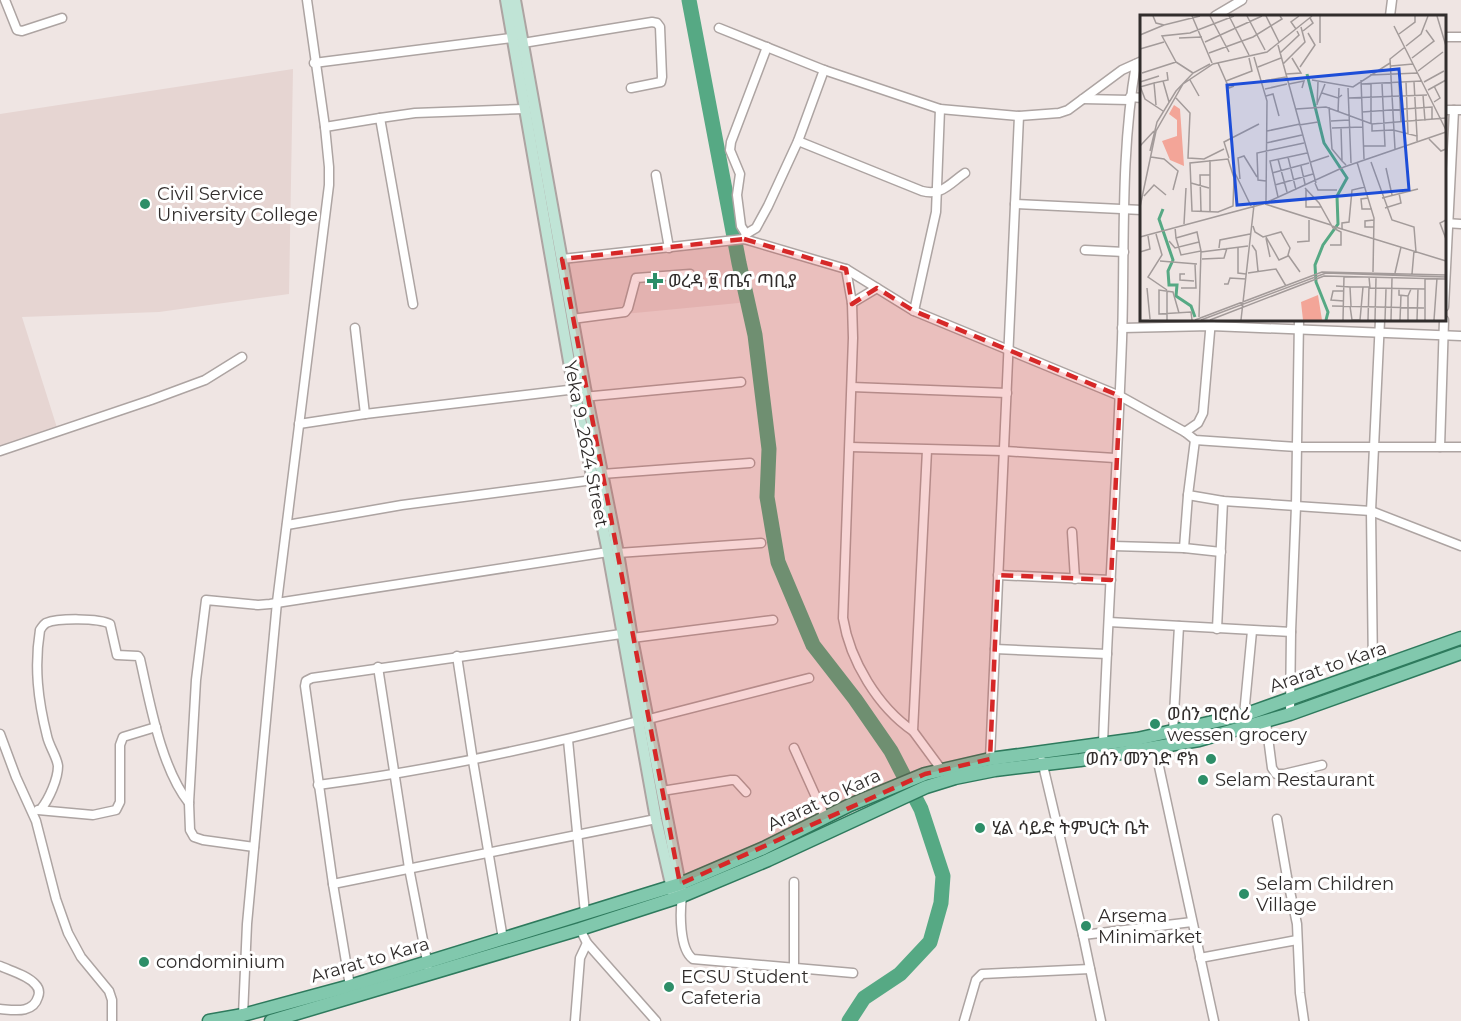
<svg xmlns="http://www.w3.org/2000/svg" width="1461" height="1021" font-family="Montserrat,'Noto Sans Ethiopic',sans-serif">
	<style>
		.built { fill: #e6d5d2 }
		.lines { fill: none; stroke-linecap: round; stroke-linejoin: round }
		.river { stroke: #56a984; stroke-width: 15 }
		.minor-casing { stroke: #ada4a2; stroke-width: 11 }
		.secondary-casing { stroke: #ada4a2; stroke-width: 14 }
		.primary-casing { stroke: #2e7a5d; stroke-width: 15 }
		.minor { stroke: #fff; stroke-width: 8 }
		.secondary { stroke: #c0e4d6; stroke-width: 10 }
		.primary { stroke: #81c8ad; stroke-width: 12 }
		.marked { fill: #d62828; fill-opacity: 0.2; stroke: #d62828; stroke-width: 4.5; stroke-dasharray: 12 8; stroke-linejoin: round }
		.poi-dot { fill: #2d8e68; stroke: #fff; stroke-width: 2 }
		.labels { text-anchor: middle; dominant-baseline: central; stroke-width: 6; stroke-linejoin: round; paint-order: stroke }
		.poi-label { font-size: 18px; fill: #312d2c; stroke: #fff; text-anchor: start }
		.street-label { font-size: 18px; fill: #312d2c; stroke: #fff }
		.inset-river { fill: none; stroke: #56a984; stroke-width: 3 }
		.inset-road { fill: none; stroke: #a39b9a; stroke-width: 1.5 }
		.view { fill: #1d4ed8; fill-opacity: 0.15; stroke: #1d4ed8; stroke-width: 3 }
		.inset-edge { fill: none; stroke: #312d2c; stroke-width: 3 }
	</style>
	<rect width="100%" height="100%" fill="#efe5e3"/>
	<g class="built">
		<polygon points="293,69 289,294 159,312 22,317 59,434 0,456 0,114"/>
		<polygon points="736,240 749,302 572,319 562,259"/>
	</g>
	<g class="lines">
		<polyline class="river" points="689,0 739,263 755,335 769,449 767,497 778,562 813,645 855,699 891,751 921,809 943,876 941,903 930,942 900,974 864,998 849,1021"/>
		<g class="minor-casing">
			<g id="minor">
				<polyline points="5,0 17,30 22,31 62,18"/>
				<polyline points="1215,16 1242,0"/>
				<polyline points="1390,16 1392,0"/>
				<polyline points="719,28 824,70 940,109 1019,116 1059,113 1068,110 1122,70 1142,61"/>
				<polyline points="1444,37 1461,37"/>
				<polyline points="523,43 652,22 657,23 660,27 662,77 661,82 631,88"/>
				<polyline points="314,63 511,38"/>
				<polyline points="1130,97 1142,98"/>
				<polyline points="1083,99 1130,100"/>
				<polyline points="1444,110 1461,110"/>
				<polyline points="380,118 415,113 524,109"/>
				<polyline points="325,127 380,118 413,304"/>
				<path d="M798 141 922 191C942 196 949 184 965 173"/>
				<polyline points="656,175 669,248"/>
				<polyline points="1015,204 1142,210"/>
				<polyline points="1445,223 1461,224"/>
				<polyline points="746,234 756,228 768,206 798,141 824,70"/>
				<polyline points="744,239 746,234 741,226 737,195 740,174 730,150 731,142 767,47"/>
				<polyline points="1085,250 1124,252"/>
				<polyline points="562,259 744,239 846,269 914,311 1120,396 1185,432 1195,440 1297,447 1461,447"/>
				<path d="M846 269 852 303 853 338 843 618C850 661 878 707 913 731"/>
				<polyline points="852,303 877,288"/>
				<polyline points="1444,307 1454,110"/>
				<polyline points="914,311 936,212 940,109"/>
				<polyline points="572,319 625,312 628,308 636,278 690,274"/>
				<polyline points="355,328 365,414"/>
				<polyline points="1122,328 1211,326 1461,336"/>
				<polyline points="852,387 1007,393"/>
				<polyline points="583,397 741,382"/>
				<polyline points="299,424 365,414 585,388"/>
				<polyline points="1185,432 1198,423 1203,413 1211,320"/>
				<polyline points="1195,440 1188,495 1223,501 1371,511 1461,546"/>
				<polyline points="850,447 1004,451 1115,458"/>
				<polyline points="1440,447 1444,320"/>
				<polyline points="927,450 913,731 941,769"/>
				<polyline points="0,451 151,400 205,380 242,357"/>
				<polyline points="602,474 750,463"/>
				<polyline points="287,525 402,505 593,480"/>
				<polyline points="1072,532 1075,579"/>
				<polyline points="1113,546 1184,548 1221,552"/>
				<polyline points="1184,548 1188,495"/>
				<polyline points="618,553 761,543"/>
				<polyline points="998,575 1111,580"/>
				<polyline points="1109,622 1291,632 1296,506 1299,320"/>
				<polyline points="1217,629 1223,501"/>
				<polyline points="632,638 773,620"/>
				<polyline points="995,649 1107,654"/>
				<polyline points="457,656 473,761 503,939"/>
				<polyline points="378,667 409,868 428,966"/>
				<polyline points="1373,671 1371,511 1380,320"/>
				<polyline points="1290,714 1291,632"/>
				<polyline points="1244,715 1252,631"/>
				<polyline points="649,719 809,678"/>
				<polyline points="1266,722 1272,768 1276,774 1284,774 1322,765"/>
				<polyline points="1173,732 1179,626"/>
				<polyline points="0,734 16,777 36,821 56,899 68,933 81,957 109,991 112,1000 112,1021"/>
				<polyline points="568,740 585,913"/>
				<path d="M1103 744C1108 610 1117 475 1122 340 1125 248 1120 155 1136 64"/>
				<polyline points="794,748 825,817"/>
				<path d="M990 759C999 544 1010 330 1019 116"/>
				<polyline points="1042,761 1083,935 1101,1021"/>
				<polyline points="1158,762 1214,1021"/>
				<path d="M318 785C427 771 532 749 638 721"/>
				<polyline points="662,791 731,780 735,780 746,792"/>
				<path d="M41 809C49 799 58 779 58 766 57 757 49 746 47 736 38 700 34 667 40 630 43 626 42 626 46 623 58 618 99 618 110 624L117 655 138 656 140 659C150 703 161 768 189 803"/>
				<polyline points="38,810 93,815 116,810 120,802 120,745 123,737 156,727"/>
				<polyline points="1277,819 1287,877 1297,924 1300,993 1304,1021"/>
				<polyline points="254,847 203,840 194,837 190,830 189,803 196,680 206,600 258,605 270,604 608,552"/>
				<polyline points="794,882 794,968"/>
				<polyline points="333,884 656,819"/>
				<path d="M682 896C680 912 679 949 693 959L853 973"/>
				<polyline points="580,929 587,943 656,1021"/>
				<polyline points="1083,935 1192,922"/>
				<polyline points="1200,958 1297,940"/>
				<path d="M0 966C11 971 27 975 35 984 39 988 40 992 38 997 33 1014 14 1010 0 1009"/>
				<polyline points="350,986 333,884 305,686 306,681 312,678 621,634"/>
				<polyline points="243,1015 247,924 277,602 329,185 329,167 325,127 307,0"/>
				<polyline points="575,1021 580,958 587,943"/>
				<polyline points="964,1021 976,980 982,974 1090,969"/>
			</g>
		</g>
		<g class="secondary-casing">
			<g id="secondary">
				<polyline points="506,0 574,390 608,552 656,819 673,893"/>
				<polyline points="515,0 585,388 618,553 632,638 681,890"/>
			</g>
		</g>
		<g class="primary-casing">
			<g id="primary">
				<polyline points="209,1021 243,1015 350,986 680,884 764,848 850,805 925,774 990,759 1137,739 1244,715 1461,638"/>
				<polyline points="271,1021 580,929 682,896 768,860 926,787 955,778 995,770 1080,760 1199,740 1290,714 1461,653"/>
			</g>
		</g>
		<use href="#minor" class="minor"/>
		<use href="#secondary" class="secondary"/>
		<use href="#primary" class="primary"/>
	</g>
	<path class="marked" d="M744 239 846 269 852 304 877 288 914 311 1120 396 1111 580 998 575 990 759 925 774 680 884 562 259Z"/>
	<g class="poi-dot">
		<circle cx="145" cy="204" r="6"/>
		<path d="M652 272h6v6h6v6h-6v6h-6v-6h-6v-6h6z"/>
		<circle cx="1155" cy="724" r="6"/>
		<circle cx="1211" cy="759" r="6"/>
		<circle cx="1203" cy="780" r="6"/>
		<circle cx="980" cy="828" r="6"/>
		<circle cx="1244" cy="894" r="6"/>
		<circle cx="1086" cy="926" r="6"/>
		<circle cx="144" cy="962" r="6"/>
		<circle cx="669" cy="987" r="6"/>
	</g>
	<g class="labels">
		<g class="poi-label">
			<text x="157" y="194">Civil Service<tspan x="157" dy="21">University College</tspan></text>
			<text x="668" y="281">ወረዳ ፱ ጤና ጣቢያ</text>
			<text x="1167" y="714">ወሰን ግሮሰሪ<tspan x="1167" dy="21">wessen grocery</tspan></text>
			<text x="1199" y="759" text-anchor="end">ወሰን መንገድ ኖክ</text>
			<text x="1215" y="780">Selam Restaurant</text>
			<text x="992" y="828">ሂል ሳይድ ትምህርት ቤት</text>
			<text x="1256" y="884">Selam Children<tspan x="1256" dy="21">Village</tspan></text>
			<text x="1098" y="916">Arsema<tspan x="1098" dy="21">Minimarket</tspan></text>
			<text x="156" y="962">condominium</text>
			<text x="681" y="977">ECSU Student<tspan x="681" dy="21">Cafeteria</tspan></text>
		</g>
		<g class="street-label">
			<text transform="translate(586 444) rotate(79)">Yeka 9_2624 Street</text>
			<text transform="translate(1328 667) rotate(-19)">Ararat to Kara</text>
			<text transform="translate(824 800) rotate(-25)">Ararat to Kara</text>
			<text transform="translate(370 960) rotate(-16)">Ararat to Kara</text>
		</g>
	</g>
	<g transform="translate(1140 15)">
		<rect width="306" height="306" fill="#efe5e3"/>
		<path d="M34 90 40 94 44 151 30 145 22 126 37 121V105L29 99ZM178 280 182 305H163L161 287Z" fill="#f3a598"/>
		<path class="inset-river" d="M167 59 184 128 207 163 197 181 198 209 183 230 175 250 176 267 188 297 186 305M23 194 19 204 33 245 28 256 29 270H37L36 281 51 291 55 302"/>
		<path class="inset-road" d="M13 1 16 8 24 10 60 1M52 1 72 48M70 1 89 37M89 1 109 40M107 1 125 35M126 1 139 27M180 1V28M297 1 306 31M254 11 306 115M156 14 151 7 159 1M163 16 173 8 170 3M259 19 275 7V1M0 20 24 10M39 23 62 22M65 27 122 1M138 30 176 168M266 31 281 19 288 1M0 34 24 27M306 37V74M69 38 113 22 142 4 140 1M140 38 159 20 157 16M114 42 127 86 126 186M272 43 294 26 286 15M36 47 53 58M78 48 89 73 94 71M143 49 165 27 161 12M251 51 273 49M118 52 141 43M160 52 175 30 168 18M278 56 303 37M2 58 36 47 22 21 50 18 94 1M146 59 161 58 152 43M230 60 278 58M50 65 59 81M172 65 213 72 250 48M221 65 224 144M23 66 29 87M86 66 112 56 109 43M123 66 146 62M0 67 19 61M259 67 261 107M266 67 268 119M274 67 277 121M284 67 304 56M14 68 28 65 27 57M149 69 164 66 162 73M221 69 282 66M0 71 5 84 23 96M294 71 300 83 294 87M0 72 14 68 16 90M208 73 211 148M125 74 147 69M288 75 306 65M182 78 198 83 202 80M283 80 285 106M126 81 133 79 139 101M36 83 50 98 48 143 64 144 84 134M208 83 287 80M177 89 185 69M177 90 178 67M189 92 192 134 202 146M156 94 186 92 232 109 306 103M198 97 199 73M222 97 292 92V105M191 106 209 105M231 108V69M232 109V116L253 115 277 121V126M159 110 178 107M192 113 223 112M201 113 202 146 206 150M127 116 160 109M289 124 301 136 306 134M126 128 162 120M0 131 14 116M224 131H245L242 69M255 134 250 44 265 32M10 136 17 107 36 76 53 58 70 49M11 142 24 144 38 156 33 175M148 142 156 175M89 143 84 127 119 109M88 144 94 163 93 191 78 197 52 196 50 148ZM138 144 147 177M171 147 189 141M217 147 234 203 233 257M231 147 252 205 274 212 276 237M161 151 165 169M246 153 252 180M95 158 111 191M132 158 169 148M100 164 98 143 104 141 117 162M126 166 118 165 117 138 164 128M51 168 69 173M175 168 178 175H197M135 170 173 159M165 173 179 188 193 213 201 217V230H190M166 174V192H182M4 181 14 170 26 180M138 182 130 146 167 138M228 183 221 184 222 194H232M242 183 278 174M125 189 191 210M0 192 16 116 43 69 73 49 127 37 172 1M245 193 261 188 259 178M61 196 60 160H70M70 196V145M234 205 225 206V212H234M306 205 300 208 306 224M44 209 46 173M113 211 115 217 123 222 141 217 150 233 148 240 160 257M192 211 306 246M35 212 36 223 41 240 61 236 57 217 36 223M202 214V208L209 207 212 175 225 172M16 219 22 240 8 262 27 275M0 222 123 189 204 152 306 117M126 222 139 245 148 241M126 223 130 242M29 226 35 233 59 227M157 227 169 226V205M112 230 116 236 118 256M98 232V258L106 259M79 233 80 225 110 219M0 237 10 234 8 221M61 237 108 231M62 244 84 243 87 233M20 246 57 249M108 258 136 254 146 271M255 258 261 232M45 259H40V265L54 266M272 259 274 236M229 262 230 273 285 274M84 269H88L90 263 106 264M196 271 210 272 211 291M223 272H229L228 305M7 273 10 304M41 273H56L55 249M259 273V280L268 281 271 274M27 277V305M204 286 191 285 193 276H204M192 291 284 293M210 291 212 305H220L223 272H210M39 298 33 277 19 275V299L51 297 52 305M59 302 61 236M55 305 182 257 306 260M61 305 186 258 306 262M70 305 184 261 306 264M101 305 114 190M203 305 204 261M235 305 236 263M245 305 246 274M251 305 252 263M260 305 261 280M268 305V281M277 305 278 274M285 305V263M294 305 297 263"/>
		<path class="view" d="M259 54 269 175 97 190 87 70Z"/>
		<rect width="306" height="306" class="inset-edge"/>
	</g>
</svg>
